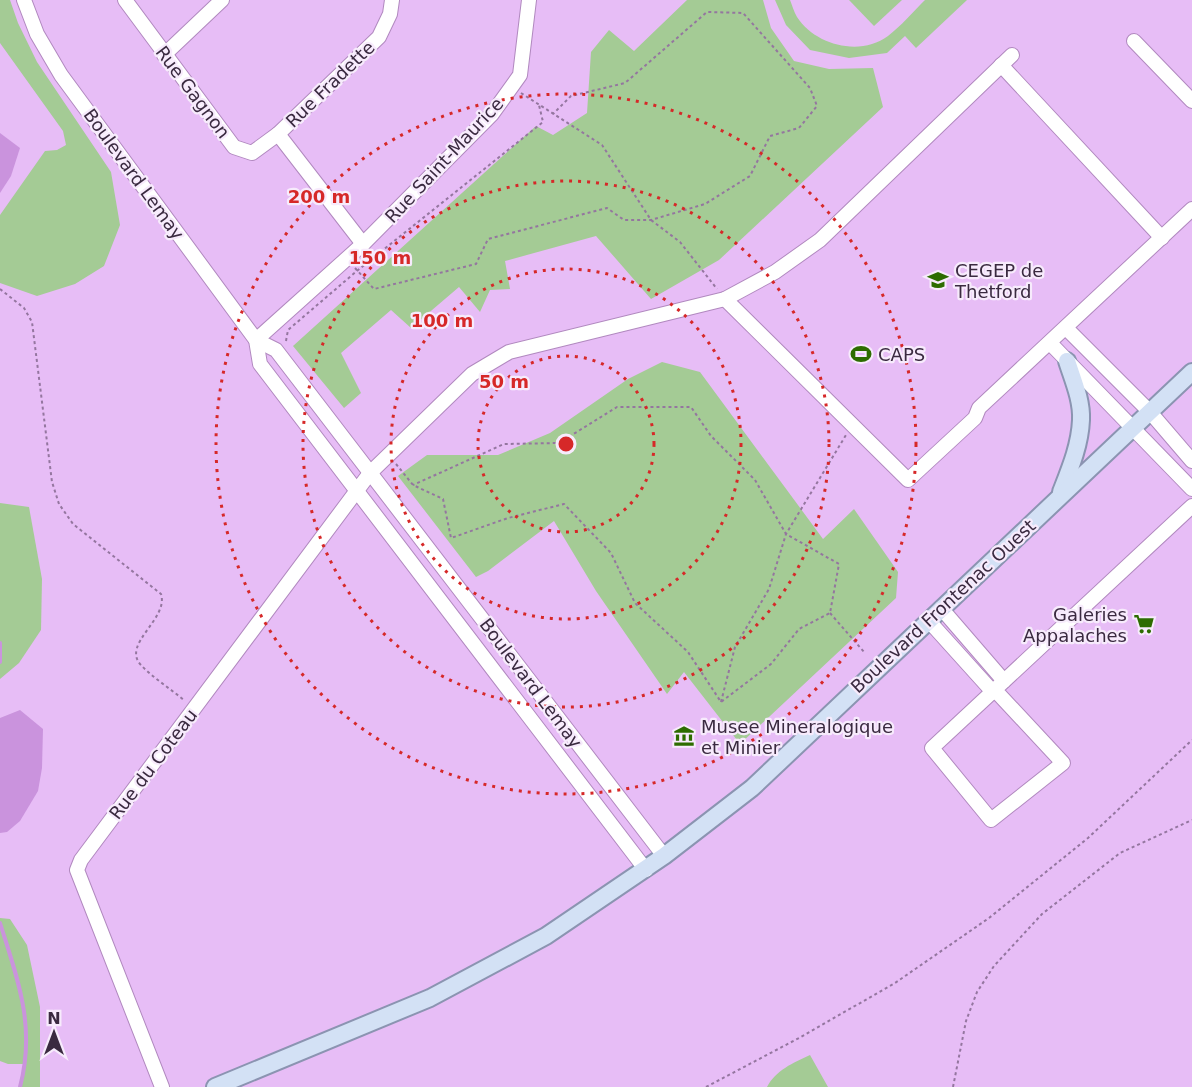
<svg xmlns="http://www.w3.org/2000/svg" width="1192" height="1087" font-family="'DejaVu Sans',sans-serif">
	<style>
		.green { fill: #a4cb95 }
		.water { fill: #ca93dd }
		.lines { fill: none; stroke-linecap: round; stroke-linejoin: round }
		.stream { stroke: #ca93dd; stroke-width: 4 }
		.minor-casing { stroke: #b189bf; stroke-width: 16 }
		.major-casing { stroke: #8b94b1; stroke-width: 20 }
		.path { stroke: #94769f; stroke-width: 2; stroke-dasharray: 3 3; stroke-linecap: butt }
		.minor { stroke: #fff; stroke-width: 14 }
		.major { stroke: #d3e1f5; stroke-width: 16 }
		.ring { fill: none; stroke: #d62828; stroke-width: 3; stroke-dasharray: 3 6 }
		.labels { text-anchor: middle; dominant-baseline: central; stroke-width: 4.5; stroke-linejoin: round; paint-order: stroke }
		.street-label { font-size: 18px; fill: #3a2a40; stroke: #f7ebfc }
		.poi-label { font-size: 18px; fill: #3a2a40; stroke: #f7ebfc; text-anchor: start }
		.centre { fill: #d62828; stroke: #f7ebfc; stroke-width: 3 }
		.ring-label { font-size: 18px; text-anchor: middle; font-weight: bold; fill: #d62828; stroke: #f7ebfc; stroke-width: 4.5; stroke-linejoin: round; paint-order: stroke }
	</style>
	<rect width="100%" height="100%" fill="#e7bdf6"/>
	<g class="green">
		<polygon points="0,0 10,0 18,23 37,62 111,172 120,225 104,266 75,284 37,296 0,283 0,215 45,151 57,150 66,145 63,131 0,43"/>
		<polygon points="687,0 763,0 771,28 794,61 829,69 873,68 883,107 719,260 651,299 596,236 505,261 510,289 490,290 480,312 459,287 411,328 391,310 341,353 361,393 344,408 293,346 536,126 553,135 587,113 591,52 609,30 634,51"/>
		<path d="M775 0H790C792 5 794 12 797 17 815 45 860 57 888 36 901 26 913 12 925 0H967L916 48 905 36 887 53 849 58 810 50 786 25Z"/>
		<polygon points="849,0 902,0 874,26"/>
		<polygon points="662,362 700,372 823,539 854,509 898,572 896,598 740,744 684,672 667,694 596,591 554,521 488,571 476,577 398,476 427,455 498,455 550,433 628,379"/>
		<polygon points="0,503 29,507 42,579 41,630 19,663 0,679"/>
		<polygon points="0,918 10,919 27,945 40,1007 40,1087 20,1087 26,1064 8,1064 0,1061"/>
		<path d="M810 1055 828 1087H767C776 1070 793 1063 810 1055Z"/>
	</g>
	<g class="water">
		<polygon points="0,133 20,148 11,176 0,193"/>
		<polygon points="20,710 43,729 42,768 38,791 20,821 7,832 0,833 0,718"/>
	</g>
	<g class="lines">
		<g class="stream">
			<polyline points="0,643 0,662"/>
			<path d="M0 923C18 980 36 1027 20 1087"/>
		</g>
		<g class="minor-casing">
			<g id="minor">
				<polyline points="24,0 37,34 61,75 256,340 260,364 646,870"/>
				<polyline points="125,0 234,147 252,153 278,134 363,244"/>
				<polyline points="1134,41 1192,101"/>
				<polyline points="164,55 222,0"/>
				<polyline points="1001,65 1162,238"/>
				<polyline points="278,134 379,37 390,14 392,0"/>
				<polyline points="725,299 908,480 975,418 979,408 1192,209"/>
				<polyline points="1066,328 1150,412 1192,461"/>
				<polyline points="256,340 276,350 664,856"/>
				<polyline points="256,340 363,244 492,114 520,75 529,0"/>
				<polyline points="1050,343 1192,489"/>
				<polyline points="941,608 1004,681"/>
				<polyline points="928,620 992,691"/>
				<polyline points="994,689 1063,763 991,820 932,748 1192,506"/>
				<polyline points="162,1087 77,870 81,860 370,473 472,374 509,352 725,299 775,272 820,240 1012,55"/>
			</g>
		</g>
		<g class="major-casing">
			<g id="major">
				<path d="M1061 492C1070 469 1080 445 1081 420 1082 400 1073 380 1067 361"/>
				<polyline points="215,1087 430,998 546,936 664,856 752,788 1192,372"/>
			</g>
		</g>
		<g class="path">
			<polyline points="521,93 602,145 651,220 680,242 717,289"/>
			<polyline points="355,268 374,289 476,264 488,239 607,208 624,220 651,220 705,204 750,176 770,136 799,128 817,106 810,88 743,13 707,12 625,83 571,96 553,114"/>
			<path d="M0 289 24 308 32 322 52 482 59 504 73 524 161 594C169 619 121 644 141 665 153 678 171 689 185 701"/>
			<polyline points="286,341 288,330 358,270 543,122 539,105"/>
			<polyline points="396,464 413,485 443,499 451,538 508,518 564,504 611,553 635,603 688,652 721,702 771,664 799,629 830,613 839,564 786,534 755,480 711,436 691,407 617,407 559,443 504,444 413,485"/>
			<polyline points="830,613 864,652"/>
			<polyline points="721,702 735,647 769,589 786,534 846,435"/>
			<polyline points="706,1087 799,1038 895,983 989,918 1088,838 1192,740"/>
			<polyline points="953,1087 966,1021 977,992 994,966 1042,914 1120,853 1192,820"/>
		</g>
		<use href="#minor" class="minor"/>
		<use href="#major" class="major"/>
	</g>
	<g class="ring">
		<circle cx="566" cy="444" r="88"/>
		<circle cx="566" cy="444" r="175"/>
		<circle cx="566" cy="444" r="263"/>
		<circle cx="566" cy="444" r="350"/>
	</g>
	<defs>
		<g id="university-bare" transform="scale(1.62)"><path d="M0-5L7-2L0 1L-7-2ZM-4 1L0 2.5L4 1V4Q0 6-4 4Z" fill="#2d6c00" stroke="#f7ebfc" stroke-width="2.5" paint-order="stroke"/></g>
		<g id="stadium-bare" transform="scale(1.62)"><path d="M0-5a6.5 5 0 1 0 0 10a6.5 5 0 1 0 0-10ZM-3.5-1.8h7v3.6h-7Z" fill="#2d6c00" stroke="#f7ebfc" stroke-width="2.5" paint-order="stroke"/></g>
		<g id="supermarket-bare" transform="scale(1.62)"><path d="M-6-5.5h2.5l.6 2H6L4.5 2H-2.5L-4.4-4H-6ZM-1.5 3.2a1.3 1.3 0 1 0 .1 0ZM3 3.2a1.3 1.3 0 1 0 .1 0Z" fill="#2d6c00" stroke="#f7ebfc" stroke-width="2.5" paint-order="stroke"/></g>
		<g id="museum-bare" transform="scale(1.62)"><path d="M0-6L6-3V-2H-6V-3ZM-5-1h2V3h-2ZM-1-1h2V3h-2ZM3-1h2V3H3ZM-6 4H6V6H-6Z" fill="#2d6c00" stroke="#f7ebfc" stroke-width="2.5" paint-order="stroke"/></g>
	</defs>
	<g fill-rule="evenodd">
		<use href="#university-bare" x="938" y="280"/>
		<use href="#stadium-bare" x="861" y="354"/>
		<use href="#supermarket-bare" x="1144" y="624"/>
		<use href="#museum-bare" x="684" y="736"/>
	</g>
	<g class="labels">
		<g class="street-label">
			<text transform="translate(330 84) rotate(-44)">Rue Fradette</text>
			<text transform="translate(193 92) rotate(53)">Rue Gagnon</text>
			<text transform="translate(444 160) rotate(-47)">Rue Saint-Maurice</text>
			<text transform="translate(134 174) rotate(54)">Boulevard Lemay</text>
			<text transform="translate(943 606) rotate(-43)">Boulevard Frontenac Ouest</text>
			<text transform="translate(531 683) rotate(53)">Boulevard Lemay</text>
			<text transform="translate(153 764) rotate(-53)">Rue du Coteau</text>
		</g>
		<g class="poi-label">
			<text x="955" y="270">CEGEP de<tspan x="955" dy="21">Thetford</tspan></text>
			<text x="878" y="354">CAPS</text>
			<text x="1127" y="614" text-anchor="end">Galeries<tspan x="1127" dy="21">Appalaches</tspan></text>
			<text x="701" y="726">Musee Mineralogique<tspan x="701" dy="21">et Minier</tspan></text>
		</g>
	</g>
	<circle cx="566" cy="444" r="9" class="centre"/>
	<g class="ring-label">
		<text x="319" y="203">200 m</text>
		<text x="380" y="264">150 m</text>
		<text x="442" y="327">100 m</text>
		<text x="504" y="388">50 m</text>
	</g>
	<g transform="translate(54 1033)" stroke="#f7ebfc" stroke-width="4.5" paint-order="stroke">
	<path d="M0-4.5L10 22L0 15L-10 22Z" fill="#3a2a40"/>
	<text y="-9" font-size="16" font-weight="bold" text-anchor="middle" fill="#3a2a40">N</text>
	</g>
</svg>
